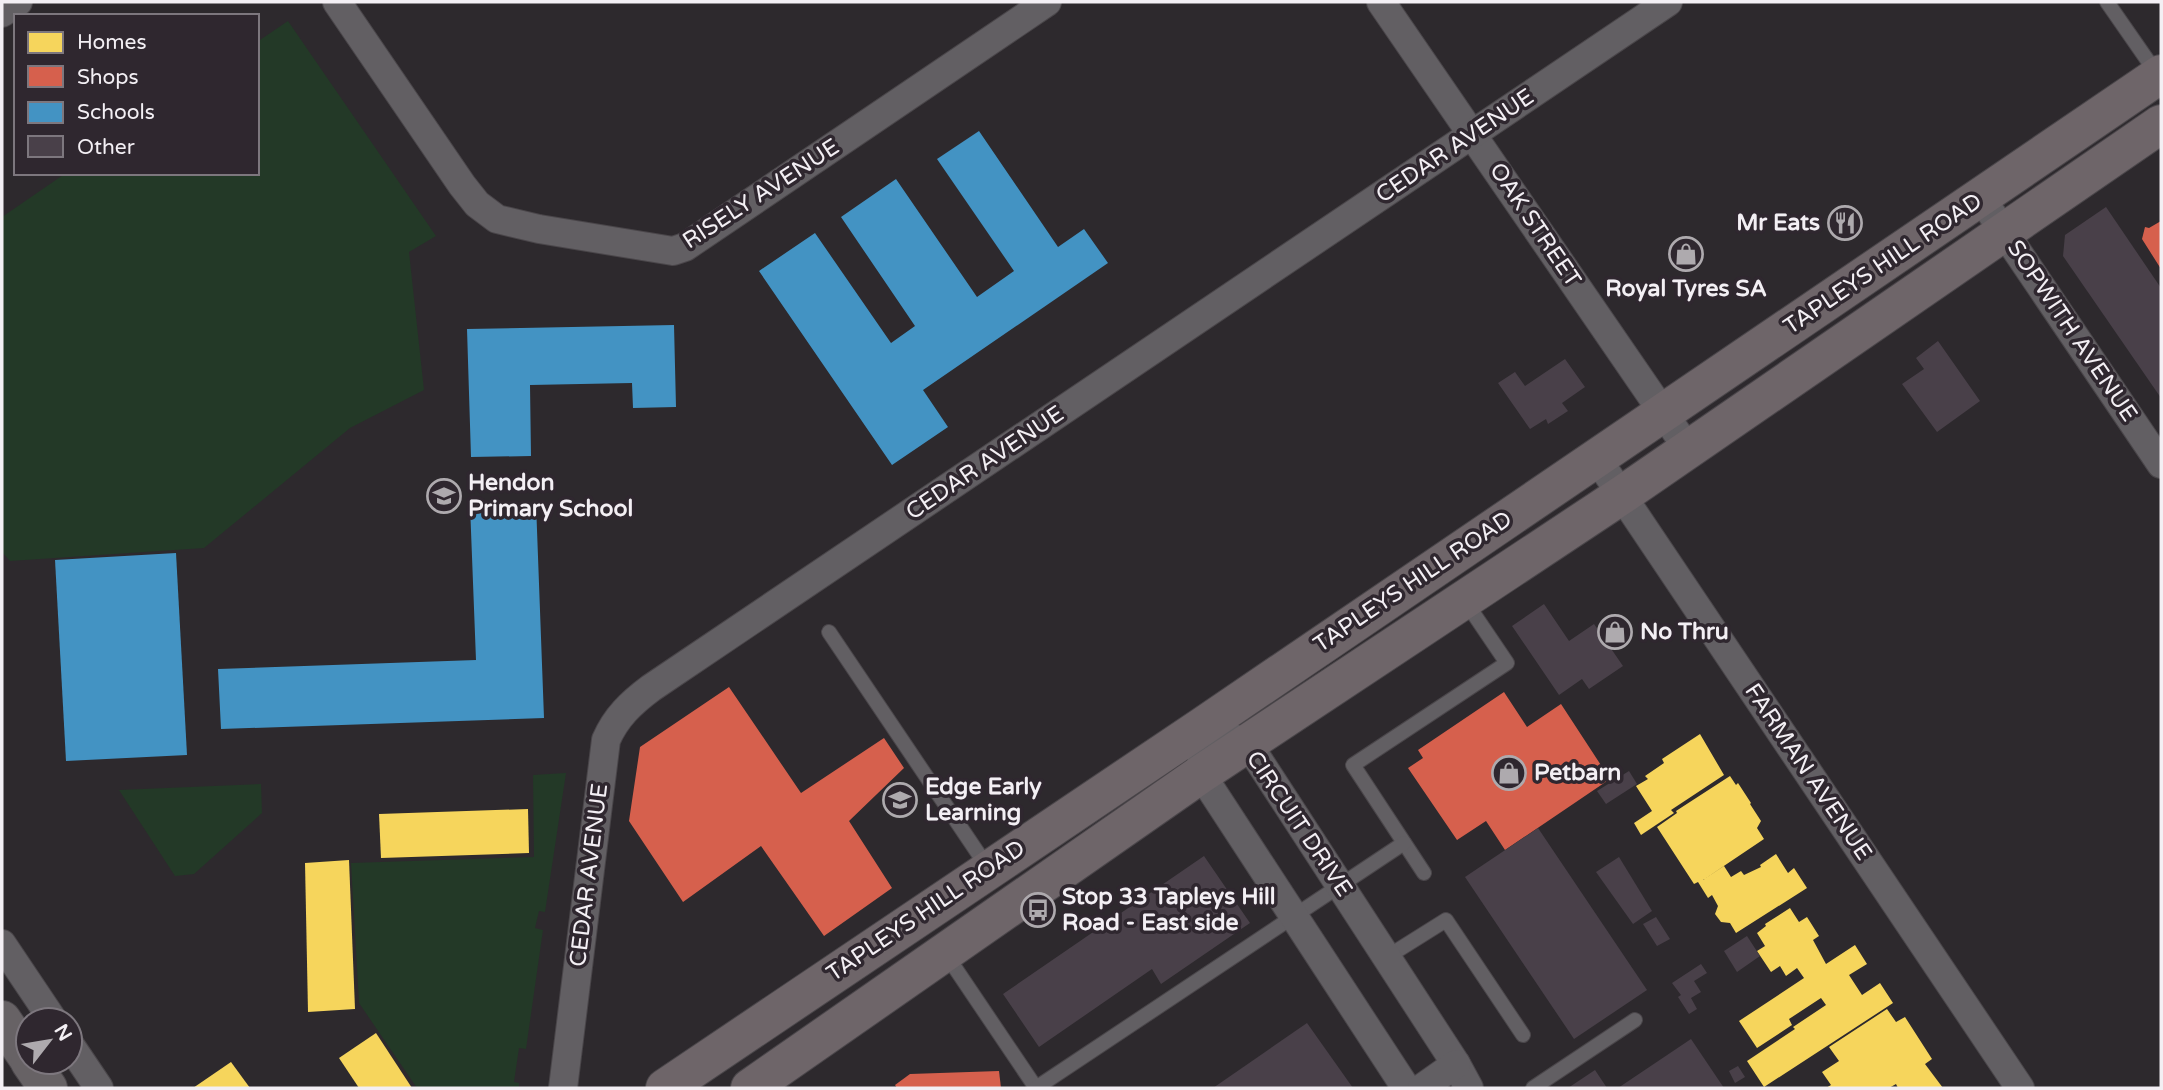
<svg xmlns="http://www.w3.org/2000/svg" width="2163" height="1090" font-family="'Varela Round',sans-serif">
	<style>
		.green { fill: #233927 }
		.homes { fill: #f6d55c }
		.shops { fill: #d6604d }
		.schools { fill: #4393c3 }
		.building { fill: #494049 }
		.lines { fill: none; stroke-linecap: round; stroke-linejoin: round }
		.service-casing { stroke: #4a464a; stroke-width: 16 }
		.minor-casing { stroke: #4a464a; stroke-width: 30 }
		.secondary-casing { stroke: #4a464a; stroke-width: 40 }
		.primary-casing { stroke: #4a464a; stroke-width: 40 }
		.service { stroke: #625f63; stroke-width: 14 }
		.minor { stroke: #625f63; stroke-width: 28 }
		.secondary { stroke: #676265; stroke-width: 38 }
		.primary { stroke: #6e6569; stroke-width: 38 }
		.labels { text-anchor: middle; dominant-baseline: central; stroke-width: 7; stroke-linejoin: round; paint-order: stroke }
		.street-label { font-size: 23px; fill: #f3eff4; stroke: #2f272f }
		.poi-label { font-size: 23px; font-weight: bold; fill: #f3eff4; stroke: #2f272f; text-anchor: start }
	</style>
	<rect width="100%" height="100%" fill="#2d292d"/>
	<g class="green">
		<polygon points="288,21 436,236 409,252 424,390 350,428 204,548 10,561 2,552 2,217 66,173 257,173 257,42"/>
		<polygon points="566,773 545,912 539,911 535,928 543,930 526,1049 519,1048 514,1082 519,1083 519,1088 417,1088 359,1003 351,863 534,857 533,775"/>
		<polygon points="261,784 262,813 194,874 175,876 119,790"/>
	</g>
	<g class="homes">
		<polygon points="1700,734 1724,775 1671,810 1674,813 1641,835 1634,823 1652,811 1636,786 1648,779 1645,776 1664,763 1662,759"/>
		<polygon points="1730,776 1736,785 1738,783 1751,803 1750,804 1761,821 1757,828 1764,839 1703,880 1724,866 1731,877 1741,871 1744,875 1761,867 1760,865 1776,854 1788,873 1794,868 1807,888 1736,933 1730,923 1721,922 1715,914 1718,906 1712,895 1708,898 1698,882 1694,884 1657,827 1677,813 1676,811"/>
		<polygon points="528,809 529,853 381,858 379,814"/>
		<polygon points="349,860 355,1009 308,1012 305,863"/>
		<polygon points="1790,908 1799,922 1807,917 1819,936 1813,940 1826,964 1855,945 1867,964 1849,975 1862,995 1880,983 1893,1003 1764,1087 1747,1061 1795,1029 1793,1027 1826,1005 1821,998 1789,1019 1792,1025 1757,1048 1739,1021 1804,978 1797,968 1786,976 1780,966 1771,972 1757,951 1765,946 1757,933 1766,926 1765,924"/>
		<polygon points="1887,1009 1896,1022 1905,1017 1932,1059 1925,1064 1943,1088 1898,1088 1896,1084 1889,1088 1826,1088 1831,1085 1822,1072 1839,1061 1829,1047"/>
		<polygon points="376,1033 412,1088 359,1088 339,1058"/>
		<polygon points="231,1062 250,1088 193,1088"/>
	</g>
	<g class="shops">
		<polygon points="2161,221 2161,269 2142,239 2145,227 2149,228"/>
		<polygon points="729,687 801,793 884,738 904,768 849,821 892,888 824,936 761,846 683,902 629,821 640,747"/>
		<polygon points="1504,692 1527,727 1561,704 1610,779 1505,850 1486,821 1457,840 1408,768 1423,758 1418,750"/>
		<polygon points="999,1071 1001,1088 897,1088 895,1085 910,1074"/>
	</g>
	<g class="schools">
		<polygon points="979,131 1058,247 1084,229 1108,263 923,390 948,427 892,465 759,271 815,233 891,343 915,326 841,217 896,179 977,297 1014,271 937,159"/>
		<polygon points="674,325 676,407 633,408 632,383 530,385 531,456 471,457 467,329"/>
		<polygon points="536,503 544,718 221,729 218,669 476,660 470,505"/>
		<polygon points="176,553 187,755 66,761 55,560"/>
	</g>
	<g class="building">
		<polygon points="2106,207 2161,288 2161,398 2063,256 2065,235"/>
		<polygon points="1938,341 1980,401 1937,432 1902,384 1924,369 1916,358"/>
		<polygon points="1565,359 1585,387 1562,403 1568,411 1548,424 1546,419 1530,429 1498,383 1515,372 1525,386"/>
		<polygon points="1544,604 1569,641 1594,624 1623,666 1589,689 1582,679 1559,695 1512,626"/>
		<polygon points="1629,771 1637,784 1606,804 1597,791"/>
		<polygon points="1538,828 1647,990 1574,1039 1465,877"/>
		<polygon points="1204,856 1250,923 1161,984 1152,969 1039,1047 1003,994"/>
		<polygon points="1619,857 1652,911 1633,924 1596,872"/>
		<polygon points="1656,917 1670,939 1657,946 1643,924"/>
		<polygon points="1747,936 1760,956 1737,972 1724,951"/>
		<polygon points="1701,964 1707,973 1694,981 1701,992 1691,998 1697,1009 1689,1014 1678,997 1681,995 1672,983"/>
		<polygon points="1307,1023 1353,1088 1213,1088"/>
		<polygon points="1691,1039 1724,1088 1618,1088"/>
		<polygon points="1738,1066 1745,1077 1735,1083 1729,1071"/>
		<polygon points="1595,1070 1607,1088 1568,1088"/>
	</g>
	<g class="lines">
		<g class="service-casing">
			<g id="service">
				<polyline points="2107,2 2157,74"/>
				<polyline points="829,632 988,868"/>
				<polyline points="1424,873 1353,765 1507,663 1465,601"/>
				<polyline points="945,953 1036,1088"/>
				<polyline points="1387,957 1446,920 1523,1035"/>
				<polyline points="1036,1088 1404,843"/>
				<polyline points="1533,1088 1635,1020"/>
			</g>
		</g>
		<g class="minor-casing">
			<g id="minor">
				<polyline points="337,2 462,185 477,204 497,219 539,229 673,251 685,247 1047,2"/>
				<polyline points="1381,2 1688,449"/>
				<polyline points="2,13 18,2"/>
				<polyline points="1981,198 2161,464"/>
				<polyline points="1596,457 2020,1088"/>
				<polyline points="2,944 53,1020"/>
				<polyline points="70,1045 99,1088"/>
				<path d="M563 1088 606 740C616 717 631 703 651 688L1668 2"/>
				<polyline points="1406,1088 1201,774 1203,726 1248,744 1456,1064 1469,1088"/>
				<polyline points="1422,1088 1456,1064"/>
			</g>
		</g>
		<g class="secondary-casing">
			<g id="secondary">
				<polyline points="2,1020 28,1058"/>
				<polyline points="30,1062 48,1088"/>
			</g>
		</g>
		<g class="primary-casing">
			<g id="primary">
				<polyline points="665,1088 1203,726 2161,74"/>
				<polyline points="750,1088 1201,774 1622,495 2161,124"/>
			</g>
		</g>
		<use href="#service" class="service"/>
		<use href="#minor" class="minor"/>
		<use href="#secondary" class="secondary"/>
		<use href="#primary" class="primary"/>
	</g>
	<defs>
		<g id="restaurant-ring" transform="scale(1.75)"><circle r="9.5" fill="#2f272f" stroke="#aeaaae" stroke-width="1.5"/><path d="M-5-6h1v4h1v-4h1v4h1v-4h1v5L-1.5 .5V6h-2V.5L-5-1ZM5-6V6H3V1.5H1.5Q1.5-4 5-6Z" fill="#aeaaae"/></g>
		<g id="shop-ring" transform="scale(1.75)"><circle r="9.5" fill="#2f272f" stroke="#aeaaae" stroke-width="1.5"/><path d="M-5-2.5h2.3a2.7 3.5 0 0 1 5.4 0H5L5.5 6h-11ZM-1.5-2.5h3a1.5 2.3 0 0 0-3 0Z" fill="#aeaaae"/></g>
		<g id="school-ring" transform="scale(1.75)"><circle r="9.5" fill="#2f272f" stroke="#aeaaae" stroke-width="1.5"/><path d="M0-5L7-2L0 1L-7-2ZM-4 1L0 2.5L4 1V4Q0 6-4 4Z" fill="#aeaaae"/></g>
		<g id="bus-ring" transform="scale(1.75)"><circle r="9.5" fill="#2f272f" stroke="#aeaaae" stroke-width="1.5"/><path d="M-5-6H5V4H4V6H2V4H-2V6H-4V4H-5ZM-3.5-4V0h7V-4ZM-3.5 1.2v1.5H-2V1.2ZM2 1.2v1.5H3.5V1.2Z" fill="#aeaaae"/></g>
	</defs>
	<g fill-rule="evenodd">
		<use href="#restaurant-ring" x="1845" y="223"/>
		<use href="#shop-ring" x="1686" y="254"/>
		<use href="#school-ring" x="444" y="496"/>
		<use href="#shop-ring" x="1615" y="632"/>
		<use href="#shop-ring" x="1509" y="773"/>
		<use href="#school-ring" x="900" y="800"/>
		<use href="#bus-ring" x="1038" y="910"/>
	</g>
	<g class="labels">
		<g class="street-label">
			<text transform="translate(1455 146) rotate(-34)">CEDAR AVENUE</text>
			<text transform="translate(761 194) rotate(-33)">RISELY AVENUE</text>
			<text transform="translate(1535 225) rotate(56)">OAK STREET</text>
			<text transform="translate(1883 264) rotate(-34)">TAPLEYS HILL ROAD</text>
			<text transform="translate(2072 331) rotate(56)">SOPWITH AVENUE</text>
			<text transform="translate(985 463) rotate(-34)">CEDAR AVENUE</text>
			<text transform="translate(1413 582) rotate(-34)">TAPLEYS HILL ROAD</text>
			<text transform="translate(1808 772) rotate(56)">FARMAN AVENUE</text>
			<text transform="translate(1299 824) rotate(56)">CIRCUIT DRIVE</text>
			<text transform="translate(589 875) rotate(-83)">CEDAR AVENUE</text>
			<text transform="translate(926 911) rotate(-34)">TAPLEYS HILL ROAD</text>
		</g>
		<g class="poi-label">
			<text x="1820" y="223" text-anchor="end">Mr Eats</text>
			<text x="1686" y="289" text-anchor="middle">Royal Tyres SA</text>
			<text x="468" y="483">Hendon<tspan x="468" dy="26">Primary School</tspan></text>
			<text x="1640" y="632">No Thru</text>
			<text x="1534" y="773">Petbarn</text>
			<text x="925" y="787">Edge Early<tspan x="925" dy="26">Learning</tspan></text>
			<text x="1062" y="897">Stop 33 Tapleys Hill<tspan x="1062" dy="26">Road - East side</tspan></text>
		</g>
	</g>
	<rect width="2163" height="1090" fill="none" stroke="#f3eff4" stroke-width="7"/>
	<rect x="14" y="14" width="245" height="161" fill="#2f272f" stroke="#7d777e" stroke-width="2"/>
	<rect x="28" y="32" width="35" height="21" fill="#f6d55c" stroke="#7d777e" stroke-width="2"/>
	<text x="77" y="49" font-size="21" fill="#f3eff4">Homes</text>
	<rect x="28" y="66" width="35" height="21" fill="#d6604d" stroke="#7d777e" stroke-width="2"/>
	<text x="77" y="84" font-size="21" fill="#f3eff4">Shops</text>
	<rect x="28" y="102" width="35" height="21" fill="#4393c3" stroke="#7d777e" stroke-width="2"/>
	<text x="77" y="119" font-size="21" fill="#f3eff4">Schools</text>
	<rect x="28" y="136" width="35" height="21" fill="#494049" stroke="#7d777e" stroke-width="2"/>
	<text x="77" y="154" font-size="21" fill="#f3eff4">Other</text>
	<g transform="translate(49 1041) rotate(59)"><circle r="33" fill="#2f272f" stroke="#7d777e" stroke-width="2"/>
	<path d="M0-5L12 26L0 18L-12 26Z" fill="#aeaaae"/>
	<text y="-10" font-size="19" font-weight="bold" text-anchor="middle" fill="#f3eff4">N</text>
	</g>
</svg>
